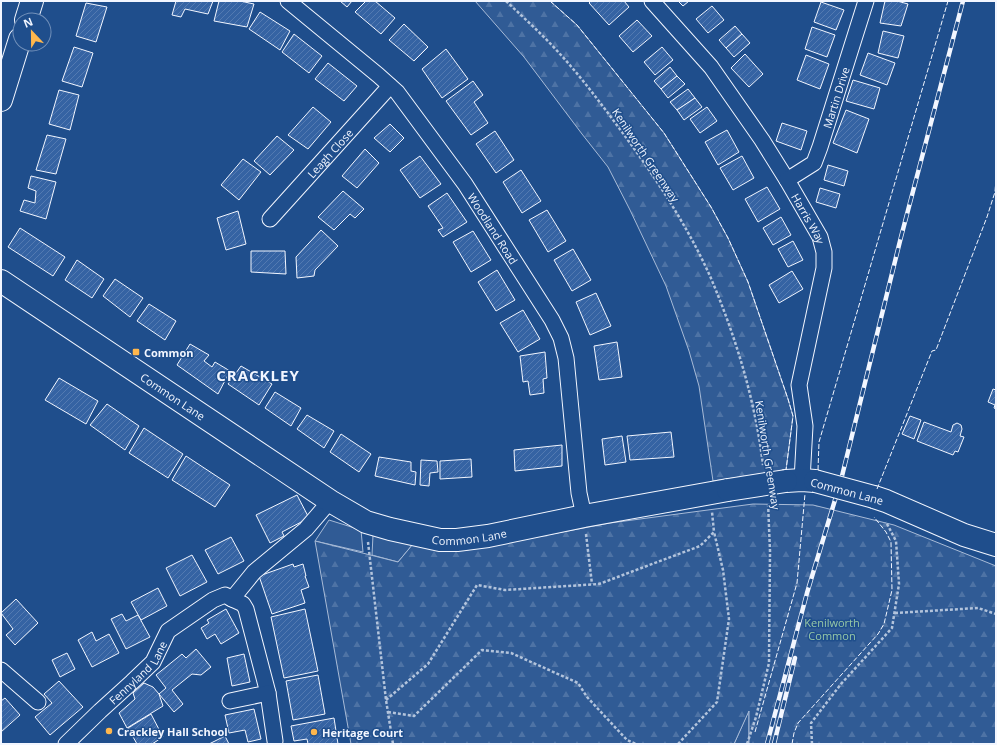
<svg xmlns="http://www.w3.org/2000/svg" width="997" height="745" font-family="'Open Sans',sans-serif">
	<style>
		.built { fill: #305b95; stroke: #a8bbd7 }
		.forest { fill: url(#forest-firs); stroke: #a8bbd7 }
		.building { fill: url(#building-hatch); stroke: #f2f6ff }
		.lines { fill: none; stroke-linecap: round; stroke-linejoin: round }
		.street-casing { stroke: #f2f6ff; stroke-width: 17 }
		.secondary-casing { stroke: #f2f6ff; stroke-width: 24 }
		.primary-casing { stroke: #f2f6ff; stroke-width: 24 }
		.path { stroke: #b3c4dc; stroke-width: 2.5; stroke-dasharray: 3 2; stroke-linecap: butt }
		.street { stroke: #1f4e8c; stroke-width: 15 }
		.secondary { stroke: #1f4e8c; stroke-width: 22 }
		.primary { stroke: #1f4e8c; stroke-width: 22 }
		.rail-casing { stroke: #f2f6ff; stroke-width: 4.5 }
		.rail { stroke: #1f4e8c; stroke-width: 3; stroke-dasharray: 9; stroke-linecap: butt }
		.secondary-bridge-casing { stroke: #f2f6ff; stroke-width: 24; stroke-linecap: butt }
		.secondary-bridge { stroke: #1f4e8c; stroke-width: 22 }
		.fence { stroke: #f2f6ff; stroke-width: 1; stroke-dasharray: 5 2; stroke-linecap: butt }
		.poi-dot { fill: #ffb74d; stroke: #1f4e8c; stroke-width: 1.5 }
		.labels { text-anchor: middle; dominant-baseline: central; stroke-width: 3; stroke-linejoin: round; paint-order: stroke }
		.street-label { font-size: 11px; fill: #f2f6ff; stroke: #1f4e8c }
		.poi-label { font-size: 11px; font-weight: bold; fill: #f2f6ff; stroke: #1f4e8c; text-anchor: start }
		.park-label { font-size: 11px; fill: #97c8a6; stroke: #1f4e8c }
		.district-label { font-size: 15px; font-weight: bold; letter-spacing: 1px; fill: #f2f6ff; stroke: #1f4e8c }
	</style>
	<defs>
		<pattern id="forest-firs" width="22" height="20" patternUnits="userSpaceOnUse"><rect width="22" height="20" fill="#305b95"/><path d="M5 1l3.5 6h-7zM16 11l3.5 6h-7z" fill="#4e73a5"/></pattern>
		<pattern id="building-hatch" width="6" height="6" patternUnits="userSpaceOnUse"><rect width="6" height="6" fill="#3563a3"/><path d="M-1 1l2-2M0 6l6-6M5 7l2-2" fill="none" stroke="#537ab1"/></pattern>
	</defs>
	<rect width="100%" height="100%" fill="#1f4e8c"/>
	<g class="built">
		<polygon points="329,520 361,530 363,552 315,541"/>
		<polygon points="373,535 413,544 398,562 372,555"/>
		<polygon points="749,710 749,744 734,744"/>
	</g>
	<g class="forest">
		<polygon points="475,1 550,1 577,25 664,133 711,207 728,238 748,282 788,399 793,416 786,470 713,481 699,386 689,351 666,286 630,210 608,167 582,134 524,57"/>
		<polygon points="753,504 813,505 894,525 996,566 996,744 749,744 749,711 734,744 351,744 315,541 398,562 413,544 467,550 610,523"/>
	</g>
	<g class="building">
		<polygon points="176,1 213,1 208,14 185,9 181,17 172,15"/>
		<polygon points="219,1 240,1 254,4 247,27 214,21"/>
		<polygon points="340,1 352,1 347,7"/>
		<polygon points="366,1 375,1 395,18 381,34 355,12"/>
		<polygon points="591,1 624,1 629,7 609,25 589,3"/>
		<polygon points="678,1 689,1 683,6"/>
		<polygon points="885,1 897,1 908,4 901,26 880,23"/>
		<polygon points="821,2 844,10 836,30 814,22"/>
		<polygon points="86,3 107,7 96,42 76,36"/>
		<polygon points="712,6 724,20 708,33 696,19"/>
		<polygon points="260,12 290,31 280,50 249,29"/>
		<polygon points="637,20 652,36 633,52 619,36"/>
		<polygon points="404,24 428,47 414,61 389,40"/>
		<polygon points="735,26 742,34 726,48 719,40"/>
		<polygon points="812,27 835,35 827,57 805,49"/>
		<polygon points="883,31 904,36 898,58 878,53"/>
		<polygon points="294,34 322,56 309,73 282,52"/>
		<polygon points="742,34 750,43 734,57 726,48"/>
		<polygon points="74,47 93,53 82,87 62,81"/>
		<polygon points="662,47 673,60 655,75 644,62"/>
		<polygon points="446,49 468,79 442,98 422,69"/>
		<polygon points="868,53 895,63 887,85 860,75"/>
		<polygon points="745,54 763,74 749,87 731,68"/>
		<polygon points="806,55 829,64 820,89 797,80"/>
		<polygon points="328,63 357,86 344,101 315,79"/>
		<polygon points="670,67 677,76 661,89 654,81"/>
		<polygon points="677,76 685,84 668,98 661,89"/>
		<polygon points="853,80 880,88 874,109 846,101"/>
		<polygon points="473,81 483,95 474,102 488,123 471,135 446,101"/>
		<polygon points="688,89 695,98 677,110 670,102"/>
		<polygon points="59,90 79,95 70,130 49,124"/>
		<polygon points="695,98 702,107 684,120 677,110"/>
		<polygon points="313,107 331,122 308,149 288,135"/>
		<polygon points="707,107 717,121 700,133 690,119"/>
		<polygon points="846,110 869,119 857,153 833,143"/>
		<polygon points="782,123 807,131 801,150 776,141"/>
		<polygon points="390,124 404,138 390,152 374,138"/>
		<polygon points="727,130 739,152 718,165 705,142"/>
		<polygon points="495,131 514,160 496,173 476,144"/>
		<polygon points="47,135 66,139 56,174 36,170"/>
		<polygon points="277,136 294,150 270,175 254,161"/>
		<polygon points="365,149 379,163 357,188 342,176"/>
		<polygon points="420,156 441,184 420,198 400,170"/>
		<polygon points="742,156 754,178 733,190 720,168"/>
		<polygon points="243,159 261,172 239,200 221,185"/>
		<polygon points="828,165 848,171 844,186 824,180"/>
		<polygon points="521,170 541,201 522,213 503,182"/>
		<polygon points="31,176 56,182 46,219 20,211 24,200 35,203 36,191 28,188"/>
		<polygon points="767,187 780,209 758,222 745,199"/>
		<polygon points="820,188 840,194 836,208 816,202"/>
		<polygon points="343,191 364,209 355,218 350,214 334,230 318,217"/>
		<polygon points="447,193 467,222 443,237 438,230 443,228 428,206"/>
		<polygon points="547,210 566,241 548,252 529,220"/>
		<polygon points="238,211 246,244 226,250 217,218"/>
		<polygon points="781,217 791,235 773,245 763,228"/>
		<polygon points="20,228 65,257 53,276 8,247"/>
		<polygon points="321,230 338,246 315,270 314,276 297,278 296,257"/>
		<polygon points="473,231 491,260 471,272 453,242"/>
		<polygon points="793,241 803,260 788,267 778,249"/>
		<polygon points="573,249 591,280 572,291 554,260"/>
		<polygon points="251,251 285,251 286,274 251,272"/>
		<polygon points="77,260 104,279 92,298 65,280"/>
		<polygon points="497,270 515,300 496,311 478,282"/>
		<polygon points="792,271 803,289 779,303 769,285"/>
		<polygon points="115,279 143,298 130,317 103,296"/>
		<polygon points="596,293 611,326 590,335 576,302"/>
		<polygon points="149,304 176,321 165,340 137,321"/>
		<polygon points="523,310 540,339 518,352 500,323"/>
		<polygon points="617,342 622,377 599,380 594,346"/>
		<polygon points="190,344 209,355 204,361 212,367 215,362 230,371 218,394 177,365"/>
		<polygon points="545,352 547,378 543,379 544,393 530,395 528,381 523,382 520,356"/>
		<polygon points="241,366 272,384 259,405 228,384"/>
		<polygon points="59,378 98,401 86,424 45,400"/>
		<polygon points="993,389 996,390 996,409 994,408 995,405 988,402"/>
		<polygon points="275,392 301,408 291,426 265,408"/>
		<polygon points="107,404 139,426 125,450 90,425"/>
		<polygon points="307,415 334,431 324,448 297,429"/>
		<polygon points="910,416 921,420 914,439 902,434"/>
		<polygon points="924,422 951,432 953,425 957,423 961,425 962,429 960,436 964,437 958,452 955,451 953,455 917,441"/>
		<polygon points="144,428 183,454 168,478 129,453"/>
		<polygon points="671,432 674,457 630,460 627,436"/>
		<polygon points="341,434 371,454 359,472 330,452"/>
		<polygon points="622,436 626,462 605,465 602,439"/>
		<polygon points="562,445 562,466 515,471 514,450"/>
		<polygon points="186,456 230,485 215,507 172,480"/>
		<polygon points="379,457 411,462 411,471 416,472 415,485 375,476"/>
		<polygon points="471,459 472,477 440,479 440,461"/>
		<polygon points="421,460 437,461 438,472 430,473 429,486 420,485"/>
		<polygon points="297,495 309,518 282,532 284,536 270,543 256,515"/>
		<polygon points="231,537 244,561 218,574 205,550"/>
		<polygon points="192,555 207,582 180,596 166,568"/>
		<polygon points="293,564 294,567 303,564 306,576 305,576 309,587 301,590 305,603 272,614 259,576"/>
		<polygon points="158,588 167,606 141,620 131,602"/>
		<polygon points="16,599 38,623 15,645 6,635 13,629 1,613"/>
		<polygon points="226,609 239,633 221,644 215,634 207,639 201,628 209,623 207,620"/>
		<polygon points="305,609 318,671 284,678 271,617"/>
		<polygon points="122,614 126,621 138,615 150,637 126,649 111,619"/>
		<polygon points="92,632 96,641 109,634 119,653 92,667 78,640"/>
		<polygon points="196,649 211,667 201,675 192,674 172,690 183,704 174,712 159,694 166,688 156,675 182,654 186,658"/>
		<polygon points="67,653 75,669 60,677 52,660"/>
		<polygon points="244,654 250,682 232,686 227,658"/>
		<polygon points="318,675 325,714 293,720 286,681"/>
		<polygon points="59,681 83,707 50,735 35,717 52,703 44,694"/>
		<polygon points="144,683 153,687 159,694 163,706 127,728 119,713 135,699 133,693"/>
		<polygon points="5,698 20,715 1,732 1,701"/>
		<polygon points="254,709 261,739 248,742 245,730 229,733 225,715"/>
		<polygon points="151,714 163,737 152,744 137,744 128,728"/>
		<polygon points="334,718 338,744 308,744 307,739 294,741 291,726"/>
		<polygon points="225,736 229,744 209,744"/>
	</g>
	<g class="lines">
		<g class="street-casing">
			<g id="street">
				<path id="s1" d="M288 1 378 75 397 92 465 184 552 320 561 338 566 358 579 493 584 516"/>
				<path id="s2" d="M652 1 711 67 762 140 787 180 820 237 824 252V268L799 385 805 426 802 480"/>
				<path id="s3" d="M787 180 814 163 820 147 866 1"/>
				<path id="s4" d="M270 219 390 86"/>
				<polyline points="232,599 243,604 246,609 268,693 275,741"/>
				<polyline points="1,670 38,702"/>
				<polyline points="230,701 268,693"/>
				<path id="s5" d="M66 744 100 711 132 682 153 662 168 631 213 600 225 595 232 599 254 572 306 529 330 501"/>
			</g>
		</g>
		<g class="secondary-casing">
			<g id="secondary">
				<path id="s6" d="M1 281 330 501 366 522 390 529 440 540H457L488 536 584 516 728 490"/>
				<polyline points="786,481 802,480 815,481"/>
				<polyline points="874,497 886,501 964,535 996,545"/>
			</g>
		</g>
		<g class="primary-casing">
			<g id="primary">
				<polyline points="26,20 32,1"/>
				<polyline points="1,100 20,39"/>
			</g>
		</g>
		<g class="path">
			<path d="M506 1C524 18 543 35 560 54 582 78 602 105 622 132 655 177 687 225 710 276 736 337 755 400 763 465"/>
			<polyline points="586,534 592,584"/>
			<polyline points="368,542 386,700 393,744"/>
			<polyline points="895,613 978,608 996,614"/>
			<polyline points="386,700 428,664 477,585 505,590 599,584 700,546 714,532 712,512"/>
			<polyline points="388,712 414,716 482,650 511,653 578,683 587,697 627,740 636,744"/>
			<polyline points="678,744 717,702 729,619 723,570 714,532"/>
			<polyline points="747,744 756,717 769,663 770,551 768,502"/>
			<polyline points="812,744 811,723 841,684 892,628 899,584 897,555 896,541 886,522"/>
		</g>
		<use href="#street" class="street"/>
		<use href="#secondary" class="secondary"/>
		<use href="#primary" class="primary"/>
		<g class="rail-casing">
			<g id="rail">
				<polyline points="767,744 807,593 841,480 901,237 963,1"/>
				<polyline points="774,744 795,658"/>
			</g>
		</g>
		<use href="#rail" class="rail"/>
		<g class="secondary-bridge-casing">
			<g id="secondary-bridge">
				<polyline points="815,481 874,497"/>
				<polyline points="728,490 786,481"/>
			</g>
		</g>
		<use href="#secondary-bridge" class="secondary-bridge"/>
		<g class="fence">
			<polyline points="550,1 577,25 664,133 711,207 728,238 748,282 788,399 793,416 786,470"/>
			<polyline points="818,470 819,442 829,408 948,1"/>
			<polyline points="877,489 932,351 936,350 987,217 995,192 996,178"/>
			<polyline points="755,732 797,583 805,494"/>
			<polyline points="792,744 794,733 798,723 878,634 884,624 892,590 891,542 886,532 874,517"/>
		</g>
	</g>
	<g class="poi-dot">
		<rect x="132" y="348" width="8" height="8" rx="2"/>
		<circle cx="109" cy="731" r="4"/>
		<circle cx="314" cy="732" r="4"/>
	</g>
	<g class="labels">
		<g class="street-label">
			<text stroke="none"><textPath href="#s3" startOffset="101">Martin Drive</textPath></text>
			<text stroke="none"><textPath href="#s4" startOffset="89">Leagh Close</textPath></text>
			<text transform="translate(646 155) rotate(56)">Kenilworth Greenway</text>
			<text stroke="none"><textPath href="#s2" startOffset="269">Harris Way</textPath></text>
			<text stroke="none"><textPath href="#s1" startOffset="309">Woodland Road</textPath></text>
			<text stroke="none"><textPath href="#s6" startOffset="207">Common Lane</textPath></text>
			<text transform="translate(768 455) rotate(81)">Kenilworth Greenway</text>
			<text transform="translate(847 491) rotate(15)">Common Lane</text>
			<text stroke="none"><textPath href="#s6" startOffset="543">Common Lane</textPath></text>
			<text stroke="none"><textPath href="#s5" startOffset="102">Fennyland Lane</textPath></text>
		</g>
		<g class="poi-label">
			<text x="144" y="352">Common</text>
			<text x="117" y="731">Crackley Hall School</text>
			<text x="322" y="732">Heritage Court</text>
		</g>
		<g class="park-label">
			<text x="832" y="622">Kenilworth<tspan x="832" dy="13">Common</tspan></text>
		</g>
		<g class="district-label">
			<text x="258" y="375">CRACKLEY</text>
		</g>
	</g>
	<rect width="997" height="745" fill="none" stroke="#f2f6ff" stroke-width="4"/>
	<g transform="translate(32 32) rotate(338)"><circle r="19" fill="#1f4e8c" stroke="#7391ba"/>
	<path d="M0-3L7 15L0 10L-7 15Z" fill="#ffb74d"/>
	<text y="-6" font-size="11" font-weight="bold" text-anchor="middle" fill="#f2f6ff">N</text>
	</g>
</svg>
